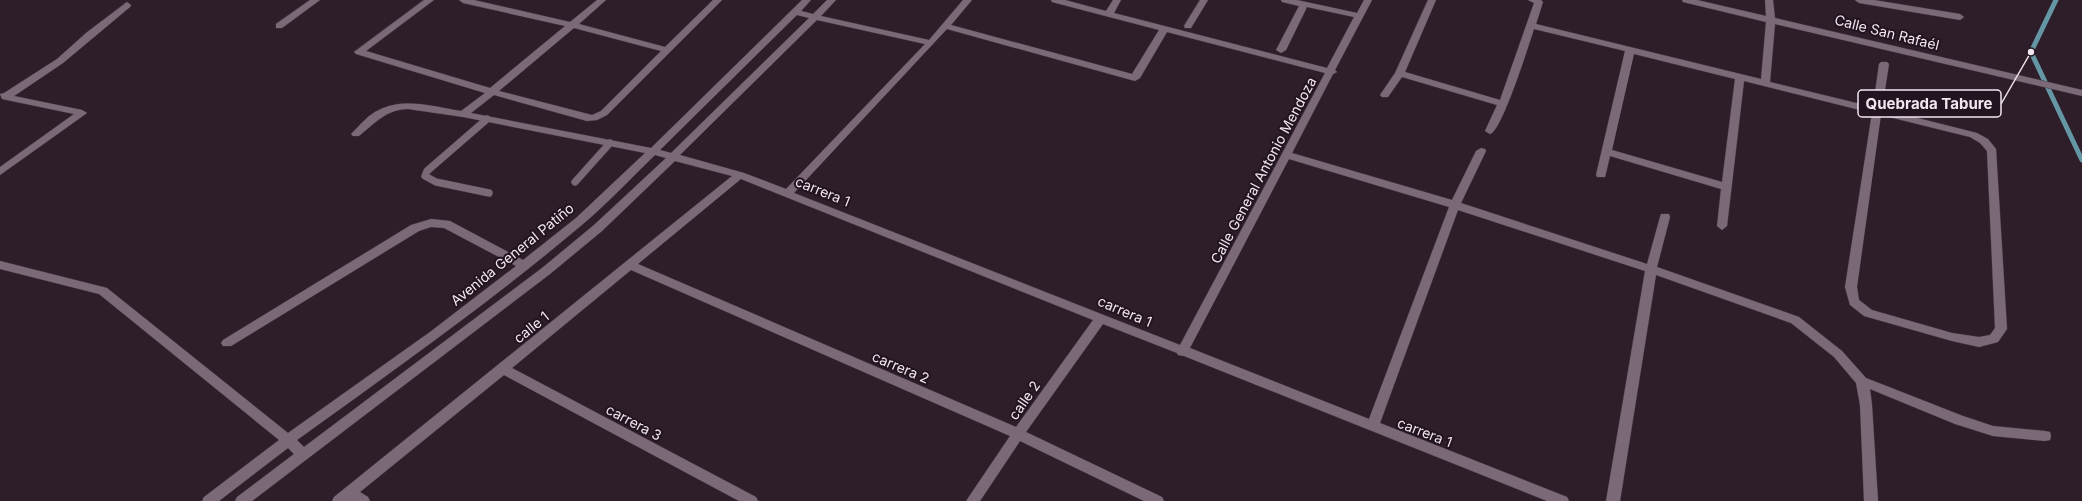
<svg xmlns="http://www.w3.org/2000/svg" width="2082" height="501" font-family="Inter,sans-serif">
	<style>
		.lines { fill: none; stroke-linecap: round; stroke-linejoin: round }
		.stream { stroke: #6596a3; stroke-width: 5 }
		.service-casing { stroke: #463943; stroke-width: 8 }
		.minor-casing { stroke: #463943; stroke-width: 1 }
		.service { stroke: #7b6978; stroke-width: 7 }
		.minor { fill: #7b6978; fill-rule: evenodd }
		.labels { text-anchor: middle; dominant-baseline: central; stroke-width: 4; stroke-linejoin: round; paint-order: stroke }
		.street-label { font-size: 14px; fill: #f2e7ef; stroke: #231421 }
		.leader { fill: none; stroke: #f2e7ef; stroke-width: 1.5 }
		.callout-dot { fill: #f2e7ef; stroke: #231421; stroke-width: 1.5 }
		.callout { fill: #231421; stroke: #f2e7ef; stroke-width: 1.5 }
		.callout-label { font-size: 15px; text-anchor: middle; font-weight: bold; fill: #f2e7ef }
	</style>
	<rect width="100%" height="100%" fill="#2d1e2a"/>
	<g class="lines">
		<polyline class="stream" points="2056,0 2031,52 2082,160"/>
		<g class="service-casing">
			<g id="service">
				<polyline points="487,119 427,171 425,176 436,182 489,193"/>
				<polyline points="575,182 610,143"/>
			</g>
		</g>
		<g class="minor-casing">
			<g id="minor">
				<polygon points="310,0 320,0 282,28 276,28 276,24"/>
				<path d="M424 0H434L366 51 490 88 565 26 463 3 459 0H474L570 22 597 0H606L579 24 665 47 713 0H722L607 115 597 120 587 121 494 95 471 113 651 148 802 0H811L801 11 813 14 827 0H836L821 16 929 40 963 0H972L951 25 1132 74 1159 30 1052 2 1051 0H1065L1106 11 1113 0H1121L1114 13 1327 68 1354 17 1307 7 1286 50 1281 53 1276 50 1299 6 1282 2 1281 0H1297L1357 13 1364 0H1372L1335 70 1337 72 1333 74 1292 153 1452 200 1476 151 1481 148 1485 149 1486 151 1461 203 1647 264 1660 217 1661 214H1669L1670 217 1657 267 1799 317 1842 351 1866 378 1963 416 1993 426 2045 431 2050 432 2051 436 2050 440 2045 441 1993 436 1955 424 1870 389 1872 405 1878 501H1864L1860 405 1856 383 1834 357 1791 323 1656 275 1620 501H1606L1645 271 1458 210 1380 423 1567 497 1569 501H1547L1184 356 1178 355 1177 353 1103 324 1026 432 1162 497 1164 501H1144L1020 441 980 501H966L1010 436 631 270 512 368 756 497 758 501H739L504 375 360 492 368 497 370 501H332L334 497 732 176 675 161 602 231 550 274 252 501H235L237 497 294 454 288 448 219 501H202L204 497 279 440 99 294 0 269V261L107 288 288 433 430 332 516 266 444 228 431 227 419 231 231 346H223L221 343 223 340 411 225 431 219 450 221 523 260 576 218 645 153 463 117 408 109C387 109 375 123 359 136H353L351 134 353 132C360 125 369 114 379 110 404 97 435 107 461 111L485 93 356 54 354 52ZM797 15 809 18 671 153 660 150ZM817 20 925 44 786 189 744 173 680 155ZM574 28 661 51 601 111 592 115 499 91ZM947 29 1135 81 1140 78 1167 32 1325 73 1180 345 794 193ZM655 155 666 158 594 225 542 268 304 447 297 440C394 370 492 301 583 224 608 203 631 178 655 155ZM1289 159 1449 207 1369 419 1190 348ZM741 179 1093 320 1016 427 638 264Z"/>
				<polygon points="1200,0 1208,0 1191,28 1185,28 1184,26"/>
				<path d="M1428 0H1436L1405 72 1500 100 1534 3 1528 0H1541L1543 2 1536 24 1761 79 1766 22 1683 2 1682 0H1697L1766 16 1765 0H1773L1775 18 2082 90V96L1775 24 1770 82 1873 107 1879 64 1881 62H1887L1889 64 1882 109 1977 133 1988 139 1996 149 2007 329 1998 342 1979 347 1952 341 1864 316 1850 305 1845 287 1872 113 1744 81 1727 226 1722 230 1717 226 1721 189 1610 156 1605 177H1597L1596 175 1625 51 1534 29C1529 44 1502 131 1490 134L1485 131 1497 105 1402 77 1388 97H1382L1380 95 1395 73ZM1634 54 1735 79 1722 182 1612 150ZM1881 115 1970 137 1980 143 1987 151 1995 328 1990 335 1979 337 1952 333 1872 310 1859 300 1857 287Z"/>
				<polygon points="1855,0 1874,0 1960,14 1964,17 1960,20 1859,3"/>
				<polygon points="127,2 131,5 130,7 63,63 14,96 82,110 87,113 0,175 0,167 74,114 2,99 0,94 4,93 57,59 86,33"/>
			</g>
		</g>
		<use href="#service" class="service"/>
		<use href="#minor" class="minor"/>
	</g>
	<g class="labels">
		<g class="street-label">
			<text transform="translate(1887 32) rotate(14)">Calle San Rafaél</text>
			<text transform="translate(1263 170) rotate(-62)">Calle General Antonio Mendoza</text>
			<text transform="translate(823 191) rotate(22)">carrera 1</text>
			<text transform="translate(512 254) rotate(-39)">Avenida General Patiño</text>
			<text transform="translate(1125 311) rotate(23)">carrera 1</text>
			<text transform="translate(531 327) rotate(-39)">calle 1</text>
			<text transform="translate(901 367) rotate(23)">carrera 2</text>
			<text transform="translate(1024 400) rotate(-55)">calle 2</text>
			<text transform="translate(634 422) rotate(28)">carrera 3</text>
			<text transform="translate(1425 432) rotate(21)">carrera 1</text>
		</g>
	</g>
	<path class="leader" d="M2031 52L2001 104"/>
	<circle class="callout-dot" cx="2031" cy="52" r="4"/>
	<rect class="callout" x="1858" y="90" width="143" height="27" rx="4"/>
	<g class="callout-label">
		<text x="1929" y="109">Quebrada Tabure</text>
	</g>
</svg>
